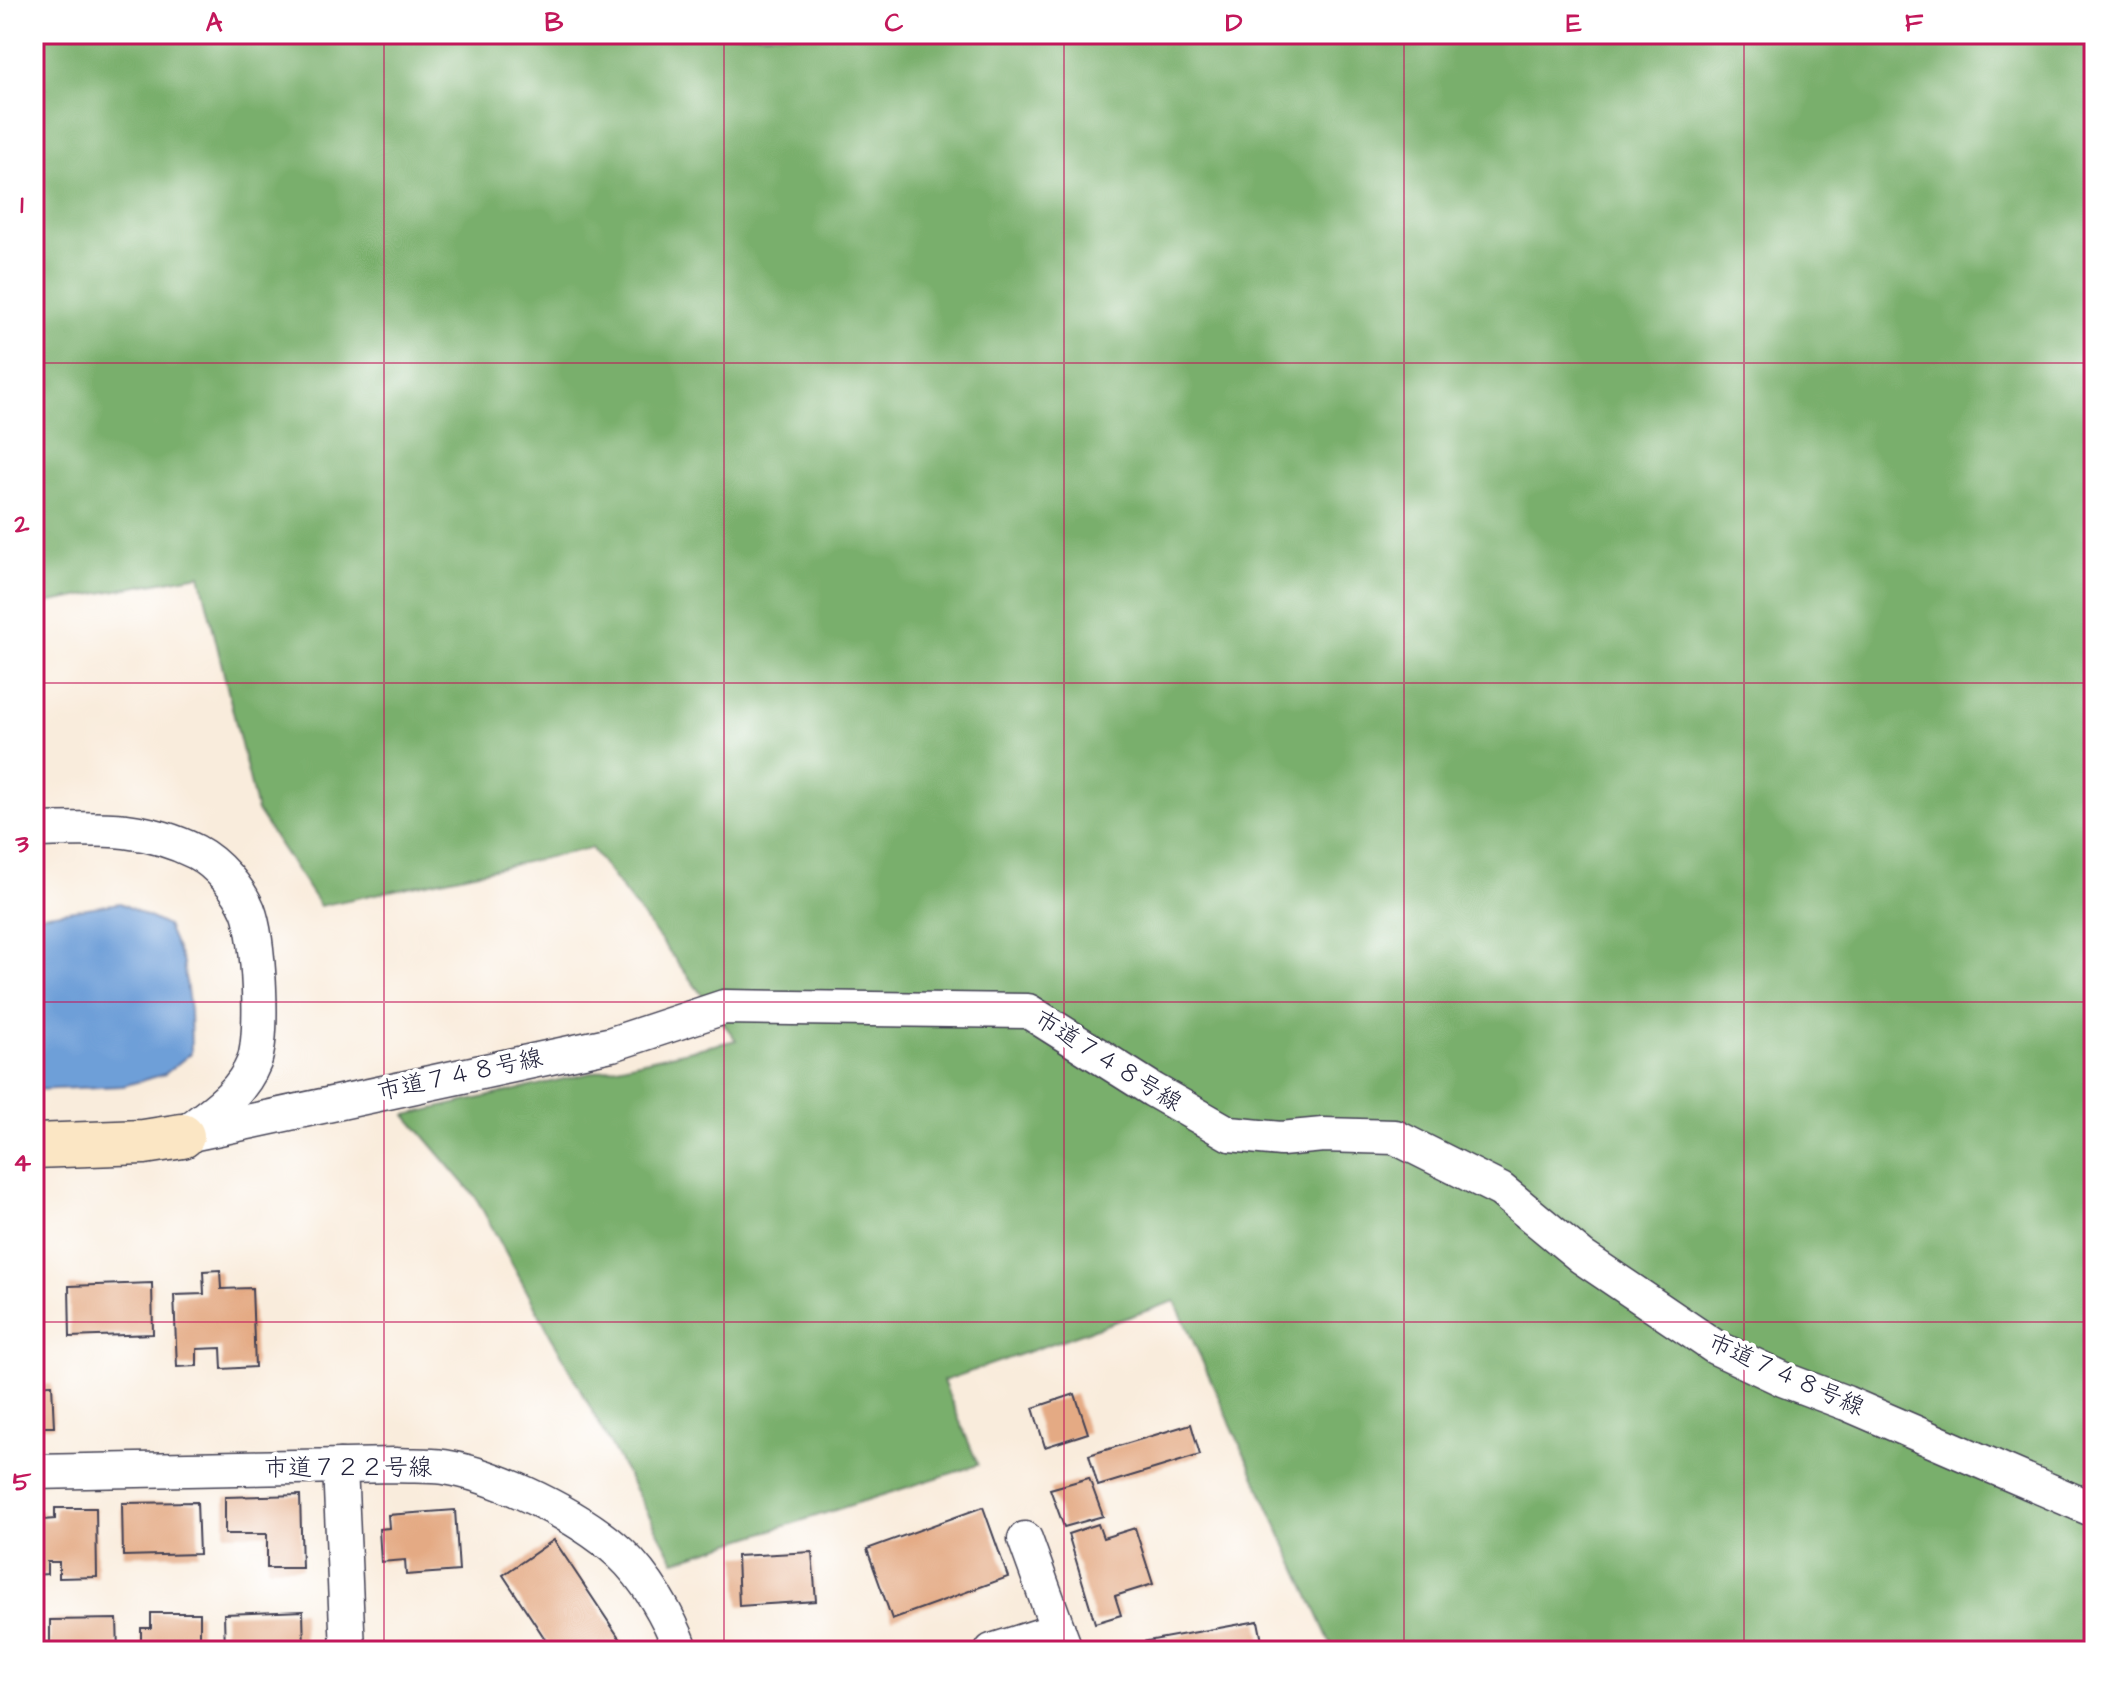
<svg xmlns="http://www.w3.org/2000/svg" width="2128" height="1685" font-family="'Architects Daughter','Klee One',sans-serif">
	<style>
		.forest { fill: #79af6c; stroke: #4e6854; stroke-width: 2 }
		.water { fill: #6e9fd8; stroke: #48608a; stroke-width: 2 }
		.building { fill: #e4aa84 }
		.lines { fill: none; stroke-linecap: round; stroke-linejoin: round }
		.street-casing { stroke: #424053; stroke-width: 37 }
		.secondary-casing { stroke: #424053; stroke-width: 47 }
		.street { stroke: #fff; stroke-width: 34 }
		.secondary { stroke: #fbe6c4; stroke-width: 44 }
		.grid { fill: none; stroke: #c2185b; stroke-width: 2; stroke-opacity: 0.55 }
		.labels { text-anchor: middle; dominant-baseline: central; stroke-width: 8; stroke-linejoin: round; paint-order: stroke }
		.street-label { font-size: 24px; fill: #22223b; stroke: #fff }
		.neatline { fill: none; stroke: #c2185b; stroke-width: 3 }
		.grid-label { font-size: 26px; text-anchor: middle; font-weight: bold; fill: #c2185b }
	</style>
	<rect width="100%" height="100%" fill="#fff"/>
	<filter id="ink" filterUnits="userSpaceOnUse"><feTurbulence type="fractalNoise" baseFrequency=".0125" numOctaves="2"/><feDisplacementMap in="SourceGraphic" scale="16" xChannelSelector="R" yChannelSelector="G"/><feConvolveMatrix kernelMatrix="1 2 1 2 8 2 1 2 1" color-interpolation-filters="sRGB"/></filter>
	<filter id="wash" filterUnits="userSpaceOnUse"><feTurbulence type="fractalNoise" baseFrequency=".006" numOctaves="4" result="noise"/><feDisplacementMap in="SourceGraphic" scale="32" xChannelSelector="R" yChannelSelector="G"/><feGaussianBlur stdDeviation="1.8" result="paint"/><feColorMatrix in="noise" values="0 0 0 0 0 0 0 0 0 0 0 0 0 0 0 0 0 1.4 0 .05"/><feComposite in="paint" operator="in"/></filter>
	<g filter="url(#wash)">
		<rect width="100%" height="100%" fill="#f9ecdc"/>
		<polygon class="forest" points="34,34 2094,34 2094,1651 1334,1651 1175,1301 943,1381 978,1465 674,1561 475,1196 406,1115 736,1040 591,848 320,906 257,811 200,575 34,605"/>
		<polygon class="water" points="120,903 167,926 183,963 190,1010 191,1053 165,1074 123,1086 34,1090 34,916"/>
		<g id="blocks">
			<g class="building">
				<polygon points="220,1270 221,1289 252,1288 255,1367 222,1369 221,1348 197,1349 197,1366 177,1367 174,1295 204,1294 203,1271"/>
				<rect x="34" y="1277" width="6" height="27"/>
				<polygon points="152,1283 153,1334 70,1337 69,1286"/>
				<polygon points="52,1384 54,1427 34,1427 34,1385"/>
				<polygon points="1075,1394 1088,1433 1045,1447 1033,1408"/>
				<polygon points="1191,1424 1200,1455 1098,1486 1089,1455"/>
				<polygon points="1089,1478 1103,1516 1064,1527 1050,1489"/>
				<polygon points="300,1495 302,1568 267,1568 267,1534 225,1534 225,1497"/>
				<polygon points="197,1502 199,1554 123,1556 122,1503"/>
				<polygon points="983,1507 1008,1577 892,1619 867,1549"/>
				<polygon points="55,1508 96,1508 97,1577 59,1578 59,1562 47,1562 47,1574 34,1575 34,1511 43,1511 43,1520 55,1519"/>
				<polygon points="455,1510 459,1571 406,1575 405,1560 381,1562 379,1529 389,1528 388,1515"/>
				<polygon points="1098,1524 1103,1538 1135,1528 1153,1584 1115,1596 1121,1615 1095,1623 1068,1534"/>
				<polygon points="554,1540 628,1651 553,1651 503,1575"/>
				<polygon points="812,1552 816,1601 739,1606 737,1556"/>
				<polygon points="303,1611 304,1651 225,1651 224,1614"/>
				<polygon points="151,1613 200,1613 200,1651 141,1651 141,1628 151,1628"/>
				<polygon points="117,1619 118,1651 50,1651 50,1620"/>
				<polygon points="1258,1621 1264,1651 1137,1651 1136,1643"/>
			</g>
		</g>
	</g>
	<g filter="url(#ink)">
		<use href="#blocks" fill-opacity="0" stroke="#424053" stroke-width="2"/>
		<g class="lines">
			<g class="street-casing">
				<g id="street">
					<path d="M34 830C93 829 141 824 196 852 217 863 239 889 248 910 259 939 264 1034 254 1062 242 1092 217 1109 192 1128"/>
					<polyline points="182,1136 612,1044 724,1007 1028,1011 1153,1090 1230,1134 1281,1139 1323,1135 1395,1137 1501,1190 1582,1257 1715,1347 1785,1380 1846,1403 2094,1510"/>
					<polyline points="340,1466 348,1651"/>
					<path d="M34 1472 395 1465C411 1466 428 1465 444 1467 497 1475 580 1516 620 1553 647 1578 669 1617 682 1651"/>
					<polyline points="1025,1539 1058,1630"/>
					<polyline points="992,1651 1058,1630 1066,1651"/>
				</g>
			</g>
			<g class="secondary-casing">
				<polyline id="secondary" points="34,1146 144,1142 182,1136"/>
			</g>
			<use href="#street" class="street"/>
			<use href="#secondary" class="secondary"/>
		</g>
	</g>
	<path class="grid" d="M384 34V1651M724 34V1651M1064 34V1651M1404 34V1651M1744 34V1651M34 363H2094M34 683H2094M34 1002H2094M34 1322H2094"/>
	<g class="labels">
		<g class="street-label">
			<text transform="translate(1108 1061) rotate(32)">市道７４８号線</text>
			<text transform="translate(460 1075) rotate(-12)">市道７４８号線</text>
			<text transform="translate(1786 1375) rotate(24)">市道７４８号線</text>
			<text x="348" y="1468">市道７２２号線</text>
		</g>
	</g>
	<rect width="2128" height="1685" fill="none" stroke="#fff" stroke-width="88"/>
	<rect x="44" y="44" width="2040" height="1597" class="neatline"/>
	<g class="grid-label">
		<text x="214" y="31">A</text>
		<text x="554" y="31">B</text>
		<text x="894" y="31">C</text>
		<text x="1234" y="31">D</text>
		<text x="1574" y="31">E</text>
		<text x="1914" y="31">F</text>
		<text x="22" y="213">1</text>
		<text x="22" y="532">2</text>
		<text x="22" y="852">3</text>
		<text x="22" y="1171">4</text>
		<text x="22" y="1490">5</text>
	</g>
</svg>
